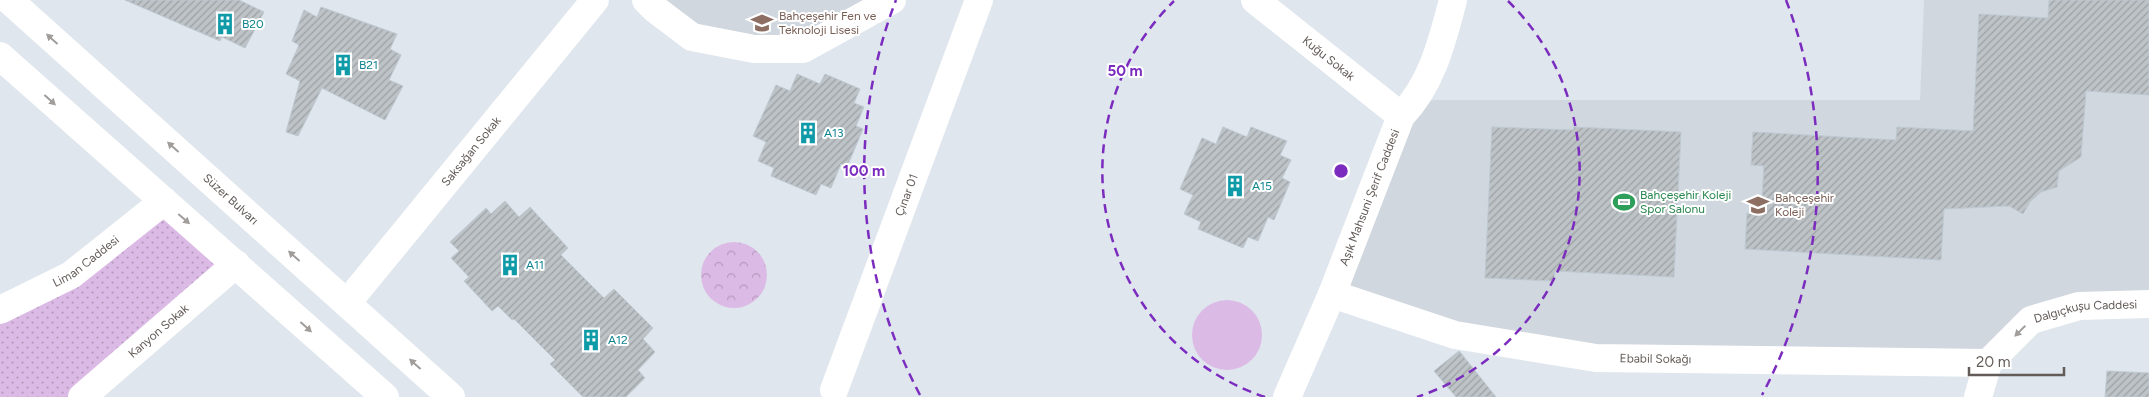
<svg xmlns="http://www.w3.org/2000/svg" width="2149" height="397" font-family="Figtree,sans-serif">
	<style>
		.education { fill: #d0d7df }
		.grass { fill: url(#grass-dots) }
		.park { fill: url(#park-crowns) }
		.pitch { fill: #dcbae6 }
		.building { fill: url(#building-hatch); stroke: #bec9d2 }
		.lines { fill: none; stroke-linecap: round; stroke-linejoin: round }
		.street { stroke: #fff; stroke-width: 28 }
		.secondary { stroke: #fff; stroke-width: 28 }
		.oneway { fill: #a19d9b }
		.ring { fill: none; stroke: #7b2cbf; stroke-width: 2.5; stroke-dasharray: 9 6 }
		.labels { text-anchor: middle; dominant-baseline: central; stroke-width: 4; stroke-linejoin: round; paint-order: stroke }
		.education-label { font-size: 12px; fill: #785e54; stroke: #fff; text-anchor: start }
		.culture-label { font-size: 12px; fill: #0d838f; stroke: #fff; text-anchor: start }
		.street-label { font-size: 12px; fill: #625b58; stroke: #fff }
		.leisure-label { font-size: 12px; fill: #27864d; stroke: #fff; text-anchor: start }
		.centre { fill: #7b2cbf; stroke: #fff; stroke-width: 2.5 }
		.ring-label { font-size: 15px; text-anchor: middle; font-weight: bold; fill: #7b2cbf; stroke: #fff; stroke-width: 4; stroke-linejoin: round; paint-order: stroke }
	</style>
	<defs>
		<pattern id="grass-dots" width="8" height="8" patternUnits="userSpaceOnUse" patternTransform="scale(1.25)"><rect width="8" height="8" fill="#dcbae6"/><path d="M2 2h.1M6 6h.1" fill="none" stroke="#b69abd" stroke-width="1.8" stroke-linecap="round"/></pattern>
		<pattern id="park-crowns" width="20" height="18" patternUnits="userSpaceOnUse" patternTransform="scale(1.25)"><rect width="20" height="18" fill="#dcbae6"/><path d="M2 6a3 3 0 1 1 6 0M12 15a3 3 0 1 1 6 0" fill="none" stroke="#b69abd"/></pattern>
		<pattern id="building-hatch" width="6" height="6" patternUnits="userSpaceOnUse" patternTransform="scale(1.25)"><rect width="6" height="6" fill="#bdc3c7"/><path d="M-1 1l2-2M0 6l6-6M5 7l2-2" fill="none" stroke="#9da1a4"/></pattern>
	</defs>
	<rect width="100%" height="100%" fill="#dfe6ed"/>
	<g class="education">
		<polygon points="646,0 892,0 803,49 692,37"/>
		<polygon points="1924,0 2149,0 2149,304 2079,306 1988,363 1596,358 1332,294 1416,100 1920,100"/>
	</g>
	<polygon class="grass" points="164,201 236,264 82,397 0,397 0,310"/>
	<circle class="park" cx="734" cy="275" r="33"/>
	<circle class="pitch" cx="1227" cy="335" r="35"/>
	<g class="building">
		<polygon points="125,0 239,0 264,12 245,48 222,37 220,41"/>
		<polygon points="2049,0 2149,0 2149,95 2086,91 2081,157 2059,171 2057,187 2041,192 2030,202 2023,214 2009,206 1944,209 1941,260 1745,249 1747,213 1761,214 1764,166 1751,165 1753,132 1896,140 1897,127 1973,131 1979,14 2048,18"/>
		<polygon points="321,7 397,34 390,49 401,55 389,80 403,86 385,120 322,88 298,136 286,132 300,81 286,74 299,45 292,41 304,10 317,17"/>
		<polygon points="797,74 820,84 825,74 860,89 854,103 864,107 856,126 863,129 847,167 841,164 831,188 821,184 816,195 771,176 774,168 758,161 766,142 753,136 776,85 790,91"/>
		<polygon points="1223,127 1247,137 1251,127 1287,141 1280,155 1291,160 1282,178 1290,182 1274,220 1268,217 1258,241 1248,237 1243,248 1198,229 1201,222 1184,214 1193,195 1180,189 1202,138 1216,144"/>
		<polygon points="1492,127 1573,130 1574,127 1681,132 1674,277 1555,271 1554,281 1485,278"/>
		<polygon points="505,201 519,217 530,207 568,248 561,255 604,298 614,289 653,328 643,339 655,352 638,370 645,378 626,397 583,397 550,364 555,360 514,319 512,320 498,306 492,311 464,281 469,277 451,258 459,251 450,242 486,208 491,214"/>
		<polygon points="1459,351 1460,352 1496,397 1456,397 1434,371"/>
		<polygon points="2107,371 2149,373 2149,397 2105,397"/>
	</g>
	<g class="lines">
		<g class="street">
			<polyline points="646,0 655,9 692,37 754,49 803,49 892,0"/>
			<path id="s1" d="M1255 0 1401 116"/>
			<path id="s2" d="M1332 294 1455 335 1596 358 1988 363"/>
			<path id="s3" d="M347 303 595 0"/>
			<path id="s4" d="M0 310 71 275 164 201"/>
			<path id="s5" d="M834 390 979 0"/>
			<path id="s6" d="M82 397 236 264"/>
			<path id="s7" d="M1978 397 1988 363 2031 320 2079 306 2149 304"/>
		</g>
		<g class="secondary">
			<path id="s8" d="M9 0 451 397"/>
			<polyline points="0,56 385,397"/>
			<path id="s9" d="M1287 397 1332 294 1401 116C1432 84 1442 42 1453 0"/>
		</g>
	</g>
	<defs><path id="oneway-solid" d="M-6-.8H1V-3.2L6.5 0L1 3.2V.8H-6Z" transform="scale(1.25)"/></defs>
	<g class="oneway">
		<use href="#oneway-solid" transform="translate(52 39) rotate(-138)"/>
		<use href="#oneway-solid" transform="translate(50 100) rotate(42)"/>
		<use href="#oneway-solid" transform="translate(173 147) rotate(-138)"/>
		<use href="#oneway-solid" transform="translate(184 219) rotate(41)"/>
		<use href="#oneway-solid" transform="translate(294 256) rotate(-138)"/>
		<use href="#oneway-solid" transform="translate(306 327) rotate(42)"/>
		<use href="#oneway-solid" transform="translate(2020 331) rotate(135)"/>
		<use href="#oneway-solid" transform="translate(415 364) rotate(-138)"/>
	</g>
	<g class="ring">
		<path d="M1265 397A238 238 0 0 1 1174 1M1508 1A238 238 0 0 1 1417 397"/>
		<path d="M920 395A477 477 0 0 1 896 0M1786 0A477 477 0 0 1 1762 395"/>
	</g>
	<defs>
		<g id="school-bare" transform="scale(1.725)"><path d="M0-5L7-2L0 1L-7-2ZM-4 1L0 2.5L4 1V4Q0 6-4 4Z" fill="#8d6e63" stroke="#fff" stroke-width="2.5" paint-order="stroke"/></g>
		<g id="building-bare" transform="scale(1.725)"><path d="M-4-6H4V6H1V3H-1V6H-4ZM-2.5-4.3h1.7v1.8h-1.7ZM.8-4.3h1.7v1.8H.8ZM-2.5-1h1.7V.8h-1.7ZM.8-1h1.7V.8H.8Z" fill="#0f9aa8" stroke="#fff" stroke-width="2.5" paint-order="stroke"/></g>
		<g id="stadium-bare" transform="scale(1.725)"><path d="M0-5a6.5 5 0 1 0 0 10a6.5 5 0 1 0 0-10ZM-3.5-1.8h7v3.6h-7Z" fill="#2e9e5b" stroke="#fff" stroke-width="2.5" paint-order="stroke"/></g>
	</defs>
	<g fill-rule="evenodd">
		<use href="#school-bare" x="762" y="23"/>
		<use href="#building-bare" x="225" y="24"/>
		<use href="#building-bare" x="343" y="65"/>
		<use href="#building-bare" x="808" y="133"/>
		<use href="#building-bare" x="1235" y="186"/>
		<use href="#stadium-bare" x="1624" y="202"/>
		<use href="#school-bare" x="1758" y="205"/>
		<use href="#building-bare" x="510" y="265"/>
		<use href="#building-bare" x="591" y="340"/>
	</g>
	<g class="labels">
		<g class="education-label">
			<text x="779" y="16">Bahçeşehir Fen ve<tspan x="779" dy="14">Teknoloji Lisesi</tspan></text>
			<text x="1775" y="198">Bahçeşehir<tspan x="1775" dy="14">Koleji</tspan></text>
		</g>
		<g class="culture-label">
			<text x="242" y="24">B20</text>
			<text x="359" y="65">B21</text>
			<text x="824" y="133">A13</text>
			<text x="1252" y="186">A15</text>
			<text x="526" y="265">A11</text>
			<text x="608" y="340">A12</text>
		</g>
		<g class="street-label">
			<text stroke="none"><textPath href="#s1" startOffset="94">Kuğu Sokak</textPath></text>
			<text stroke="none"><textPath href="#s3" startOffset="196">Saksağan Sokak</textPath></text>
			<text stroke="none"><textPath href="#s5" startOffset="208">Çınar 01</textPath></text>
			<text stroke="none"><textPath href="#s9" startOffset="216">Aşık Mahsuni Şerif Caddesi</textPath></text>
			<text stroke="none"><textPath href="#s8" startOffset="298">Süzer Bulvarı</textPath></text>
			<text stroke="none"><textPath href="#s4" startOffset="99">Liman Caddesi</textPath></text>
			<text stroke="none"><textPath href="#s7" startOffset="152">Dalgıçkuşu Caddesi</textPath></text>
			<text stroke="none"><textPath href="#s6" startOffset="101">Kanyon Sokak</textPath></text>
			<text stroke="none"><textPath href="#s2" startOffset="332">Ebabil Sokağı</textPath></text>
		</g>
		<g class="leisure-label">
			<text x="1640" y="195">Bahçeşehir Koleji<tspan x="1640" dy="14">Spor Salonu</tspan></text>
		</g>
	</g>
	<circle cx="1341" cy="171" r="8" class="centre"/>
	<g class="ring-label">
		<text x="1125" y="76">50 m</text>
		<text x="864" y="176">100 m</text>
	</g>
	<path d="M1969 367v8h95v-8" fill="none" stroke="#625b58" stroke-width="2.5"/>
	<text x="1976" y="367" font-size="15" fill="#625b58" stroke="#ffffff" stroke-width="4" paint-order="stroke">20 m</text>
</svg>
